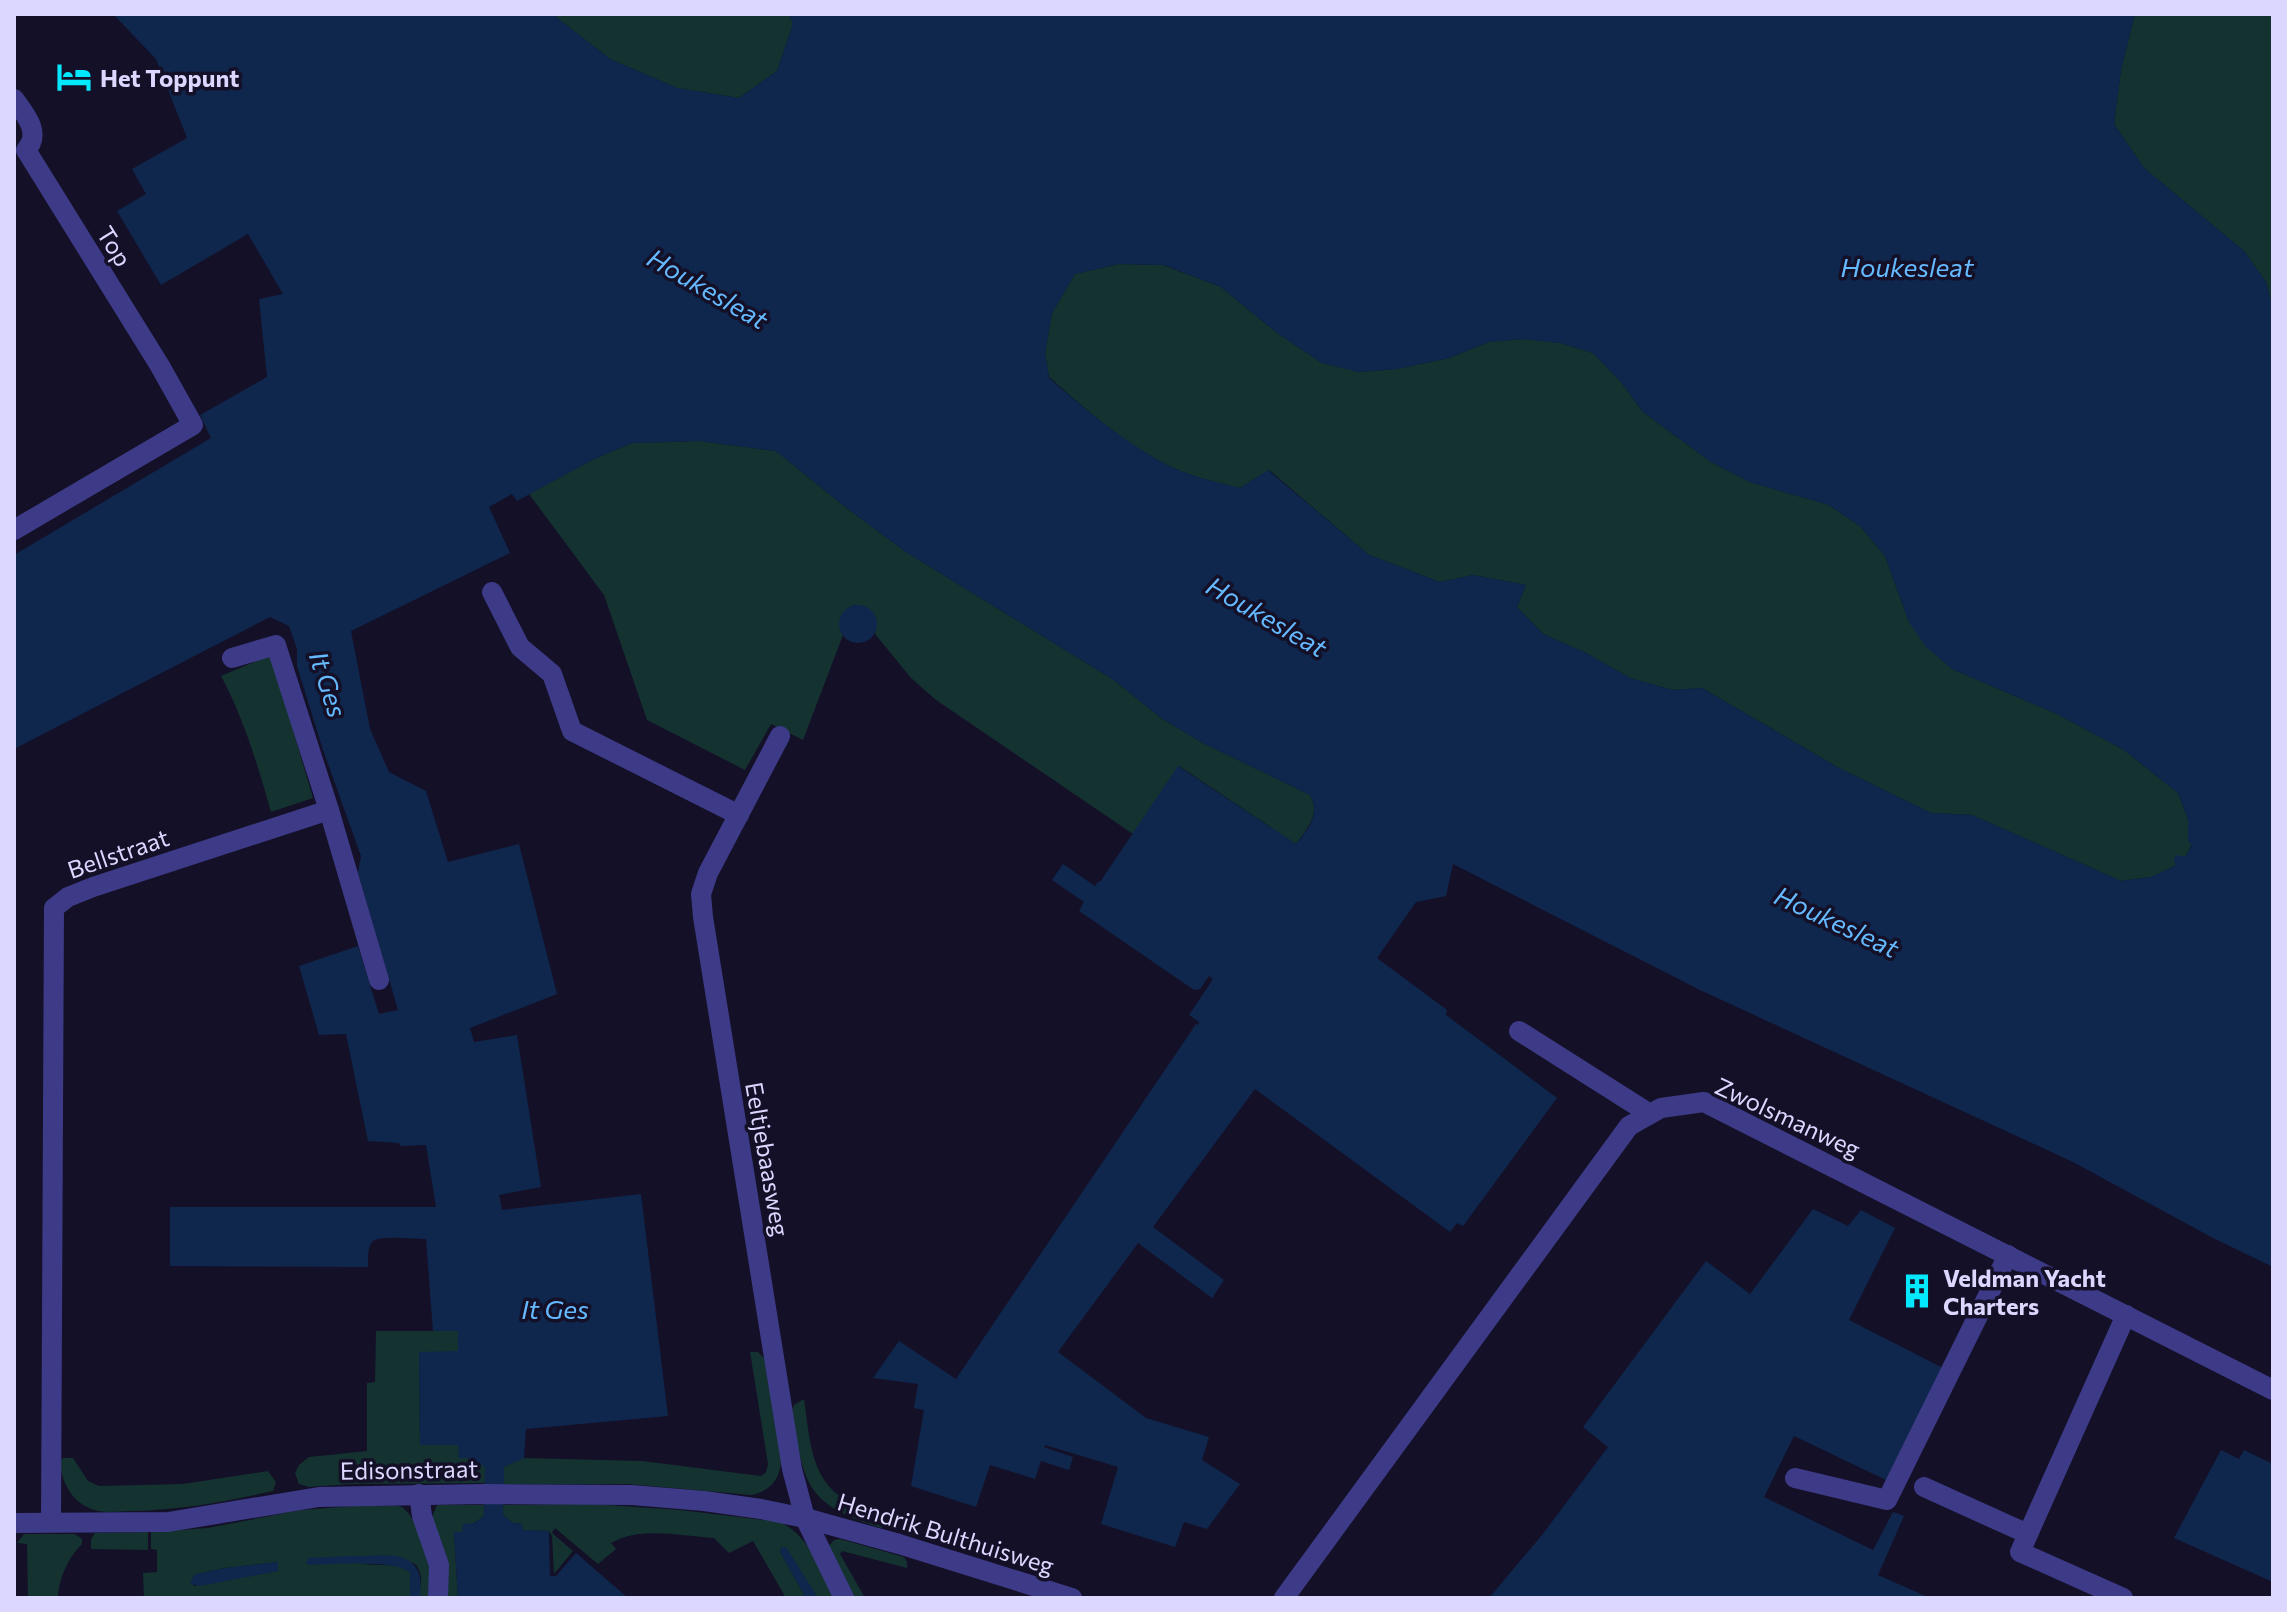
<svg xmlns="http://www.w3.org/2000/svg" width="2287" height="1612" font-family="Commissioner,sans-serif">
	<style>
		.green { fill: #133230; fill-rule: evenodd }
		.water { fill: #0f274d; fill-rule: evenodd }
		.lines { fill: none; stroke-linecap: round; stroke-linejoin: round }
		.minor { stroke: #3d3b87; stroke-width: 20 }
		.labels { text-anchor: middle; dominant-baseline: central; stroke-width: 7; stroke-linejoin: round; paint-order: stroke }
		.poi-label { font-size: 24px; font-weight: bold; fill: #dbd7ff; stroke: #141028; text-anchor: start }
		.street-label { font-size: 24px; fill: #dbd7ff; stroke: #141028 }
		.water-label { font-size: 26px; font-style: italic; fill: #65baff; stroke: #141028 }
	</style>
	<rect width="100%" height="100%" fill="#141028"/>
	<g class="green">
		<polygon points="552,14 789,14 793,24 777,71 739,98 677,88 610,59"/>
		<polygon points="2135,14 2273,14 2273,310 2266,282 2244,251 2144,168 2114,124 2121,70"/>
		<path d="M1119 264 1163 265 1221 287 1277 333 1322 363 1359 372 1397 369 1449 358 1489 342 1523 339 1560 343 1593 353 1621 382 1643 412 1711 462 1750 482 1829 505 1861 527 1885 556 1909 622 1952 669 2057 714 2124 750 2178 793 2188 819V841L2192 844 2185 857 2175 866 2151 877 2121 881 1972 815 1931 813 1839 768 1702 688 1672 690 1630 678 1586 653 1543 634 1517 607 1526 585 1473 575 1440 582 1369 555 1269 470 1240 488C1212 481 1183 475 1158 460 1118 438 1083 407 1049 377L1045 353 1052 313 1075 274Z"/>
		<path d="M700 441 776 451 844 506 906 552 1114 680 1161 718 1203 743 1310 795C1321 815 1307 828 1296 844L1179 766 1133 834 936 700 911 678 875 634 876 631 854 605C840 611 838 622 843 635L803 740 771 724 745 770 647 720 604 595 529 494 592 460 632 443Z"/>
		<path d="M271 655 313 798 271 812C258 766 244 719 221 676Z"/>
		<polygon points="376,1331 458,1331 458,1352 419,1352 420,1445 458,1445 469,1458 485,1466 485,1483 350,1484 309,1487 299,1484 295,1473 299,1465 309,1457 367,1451 367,1383 375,1382"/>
		<path d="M750 1352H758L765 1359 781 1461C780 1480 770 1491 751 1495L628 1484H503L504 1466 524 1458 642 1461 761 1476 766 1472 768 1464Z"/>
		<path d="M804 1399C810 1438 810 1484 851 1502 864 1508 880 1511 894 1514L891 1523 881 1528C804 1504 804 1484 792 1410L794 1405Z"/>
		<path d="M63 1458H73L88 1481 99 1486 183 1484 268 1471 276 1482 273 1491C224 1502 181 1510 131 1511 121 1511 109 1513 99 1511 75 1507 61 1484 60 1461Z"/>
		<path d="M592 1504 680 1510 780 1522C809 1535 821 1571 836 1598H818L786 1548 782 1547 780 1552 806 1598H786L753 1541 729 1553 714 1538C681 1536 641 1526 611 1543L616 1549 598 1564 555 1528 552 1533 573 1551 554 1574 552 1536 549 1531 522 1530V1524L513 1523 503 1515V1505Z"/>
		<polygon points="437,1505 484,1505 484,1516 462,1532 454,1533 458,1598 444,1598 432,1517"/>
		<path d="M355 1506H399C414 1511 428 1550 430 1566 431 1576 429 1588 429 1598H144L143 1573 157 1572V1550L151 1549V1532L208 1528 301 1510ZM278 1562V1571L193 1586 197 1574 225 1568ZM414 1563C424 1573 421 1585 418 1598L410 1596V1573L401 1566 360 1564Z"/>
		<polygon points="148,1532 148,1550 91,1549 91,1539 95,1533"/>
		<path d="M24 1534H75L82 1539V1544C69 1556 58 1580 58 1598H28L27 1544 17 1543Z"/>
		<polygon points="840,1539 904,1557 907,1562 907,1568 842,1551 840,1554 865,1598 853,1598 828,1547 834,1540"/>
	</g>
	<g class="water">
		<path d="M113 14H552L610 59 677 88 739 98 777 71 793 24 789 14H2135L2121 70 2114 124 2144 168 2244 251 2266 282 2273 310V1267L2213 1238 2073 1162 1700 990 1453 864 1446 896 1416 902 1377 958 1447 1010 1446 1015 1557 1098 1463 1226 1457 1223 1450 1232 1255 1089 1153 1227 1224 1280 1212 1298 1138 1243 1058 1352 1146 1418 1209 1437 1202 1460 1240 1484 1207 1529 1184 1522 1175 1547 1101 1524 1118 1467 1045 1445 1044 1447 1073 1457 1069 1470 1041 1461 1035 1479 990 1465 976 1507 911 1486 924 1410 914 1408 918 1384 873 1378 899 1341 956 1379 1196 1024 1198 1025 1199 1022 1189 1015 1213 979 1209 976 1200 989 1194 990 1079 911 1084 902 1052 880 1063 864 1095 886 1099 881 1100 882 1178 766 1296 844C1308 829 1321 814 1310 795L1203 743 1161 718 1114 680 906 552 844 506 776 451 700 441 632 443 592 460 517 501 512 494 489 507 510 553 351 631 370 729 389 772 426 791 448 862 519 844 557 994 470 1028 474 1042 517 1035 541 1187 499 1195 502 1210 641 1194 668 1416 526 1429 524 1458 504 1467 503 1515 513 1523 522 1524 523 1530 549 1531 550 1576H556L576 1553 628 1598H458L454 1532H462L463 1524 475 1523 484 1516 485 1467 469 1458H459L458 1445H420L419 1352 458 1351V1331H433L426 1239C416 1239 380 1235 373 1241 367 1247 368 1259 368 1267L170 1266V1207H436L426 1145 400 1146 399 1143 368 1141 346 1034 319 1035 299 966 358 946 379 1014 398 1010 358 873 361 856 323 750 297 666V649L289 626 270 617 14 749V555L211 438 200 415 267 377 259 299 283 294 248 234 161 285 117 211 146 194 132 169 187 138 156 59ZM1119 264 1164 265 1221 287 1277 333 1322 363 1359 372 1397 369 1449 358 1489 342 1522 339 1560 343 1593 353 1621 382 1643 412 1711 462 1750 482 1829 505 1861 527 1885 556 1909 622 1926 647 1952 669 2057 714 2124 750 2178 793 2188 819V841L2192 845 2185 857 2176 855 2174 859 2175 866 2151 877 2121 881 1972 815 1931 813 1839 768 1702 688 1672 690 1630 678 1586 653 1543 634 1517 607 1526 585 1473 575 1440 582 1369 555 1268 470 1240 488C1212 481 1183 475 1158 460 1119 438 1083 407 1049 378L1045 353 1052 313 1075 274Z"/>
		<circle cx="858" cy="624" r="19"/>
		<polygon points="1813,1209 1848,1226 1861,1210 1895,1228 1849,1320 1943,1368 1886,1480 1794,1436 1764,1497 1873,1550 1893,1512 1904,1516 1878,1575 1930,1598 1489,1598 1542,1535 1608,1447 1583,1427 1706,1261 1750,1294"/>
		<polygon points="2221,1450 2239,1459 2244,1450 2273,1464 2273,1582 2174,1538"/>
		<polygon points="782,1547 786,1547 818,1598 806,1598 780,1552"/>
		<path d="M351 1556C387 1556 426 1546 420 1596H410V1573C397 1559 331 1564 310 1565L306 1563 309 1558Z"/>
		<polygon points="278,1562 278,1571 200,1586 190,1584 194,1575 197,1574 225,1568"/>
	</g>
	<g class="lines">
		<g class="minor">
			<path d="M14 99C25 114 42 133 26 150L160 366 193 425 14 530"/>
			<polyline points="492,592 520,647 552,674 572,731 739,815"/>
			<polyline points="232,658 276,645 329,810 379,980"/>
			<polyline points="780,736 708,873 701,894 703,917 792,1469 805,1518 844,1598"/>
			<polyline points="1519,1031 1650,1114"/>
			<polyline points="1795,1478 1887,1500 2008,1255"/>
			<polyline points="1924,1487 2028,1534"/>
			<polyline points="419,1494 422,1516 439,1565 438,1598"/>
			<polyline points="51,1522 54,908 68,897 93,887 329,810"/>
			<polyline points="14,1523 168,1522 319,1497 483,1494 632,1495 704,1501 761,1509 805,1518 899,1544 1072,1598"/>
			<polyline points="1284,1598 1629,1126 1661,1108 1704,1102 2273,1390"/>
			<polyline points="2123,1598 2020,1552 2126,1315"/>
		</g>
	</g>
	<defs>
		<g id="hotel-bare" transform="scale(2.76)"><path d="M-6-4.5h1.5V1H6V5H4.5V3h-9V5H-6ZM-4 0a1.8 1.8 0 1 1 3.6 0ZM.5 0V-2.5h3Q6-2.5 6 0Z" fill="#04e8fe" stroke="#141028" stroke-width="2.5" paint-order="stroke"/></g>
		<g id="building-bare" transform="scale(2.76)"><path d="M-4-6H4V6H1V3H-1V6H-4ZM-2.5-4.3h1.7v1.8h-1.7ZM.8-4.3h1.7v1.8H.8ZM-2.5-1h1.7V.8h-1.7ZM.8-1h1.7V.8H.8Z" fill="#04e8fe" stroke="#141028" stroke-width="2.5" paint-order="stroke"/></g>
	</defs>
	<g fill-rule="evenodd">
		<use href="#hotel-bare" x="74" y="77"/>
		<use href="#building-bare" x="1917" y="1291"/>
	</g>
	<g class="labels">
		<g class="poi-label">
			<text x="100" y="77">Het Toppunt</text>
			<text x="1943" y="1277">Veldman Yacht<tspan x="1943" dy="28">Charters</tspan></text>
		</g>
		<g class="street-label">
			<text transform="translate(115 246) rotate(58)">Top</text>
			<text transform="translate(118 853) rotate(-19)">Bellstraat</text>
			<text transform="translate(1788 1117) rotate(25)">Zwolsmanweg</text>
			<text transform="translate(768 1159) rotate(80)">Eeltjebaasweg</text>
			<text transform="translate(409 1469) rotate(-1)">Edisonstraat</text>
			<text transform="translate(946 1533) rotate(17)">Hendrik Bulthuisweg</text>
		</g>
		<g class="water-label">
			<text x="1907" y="266">Houkesleat</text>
			<text transform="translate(708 288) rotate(30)">Houkesleat</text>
			<text transform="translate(1267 616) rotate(30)">Houkesleat</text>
			<text transform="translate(329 684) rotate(72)">It Ges</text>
			<text transform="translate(1837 921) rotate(25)">Houkesleat</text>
			<text x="555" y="1308">It Ges</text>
		</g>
	</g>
	<rect width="2287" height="1612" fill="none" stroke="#dbd7ff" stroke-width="32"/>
</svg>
